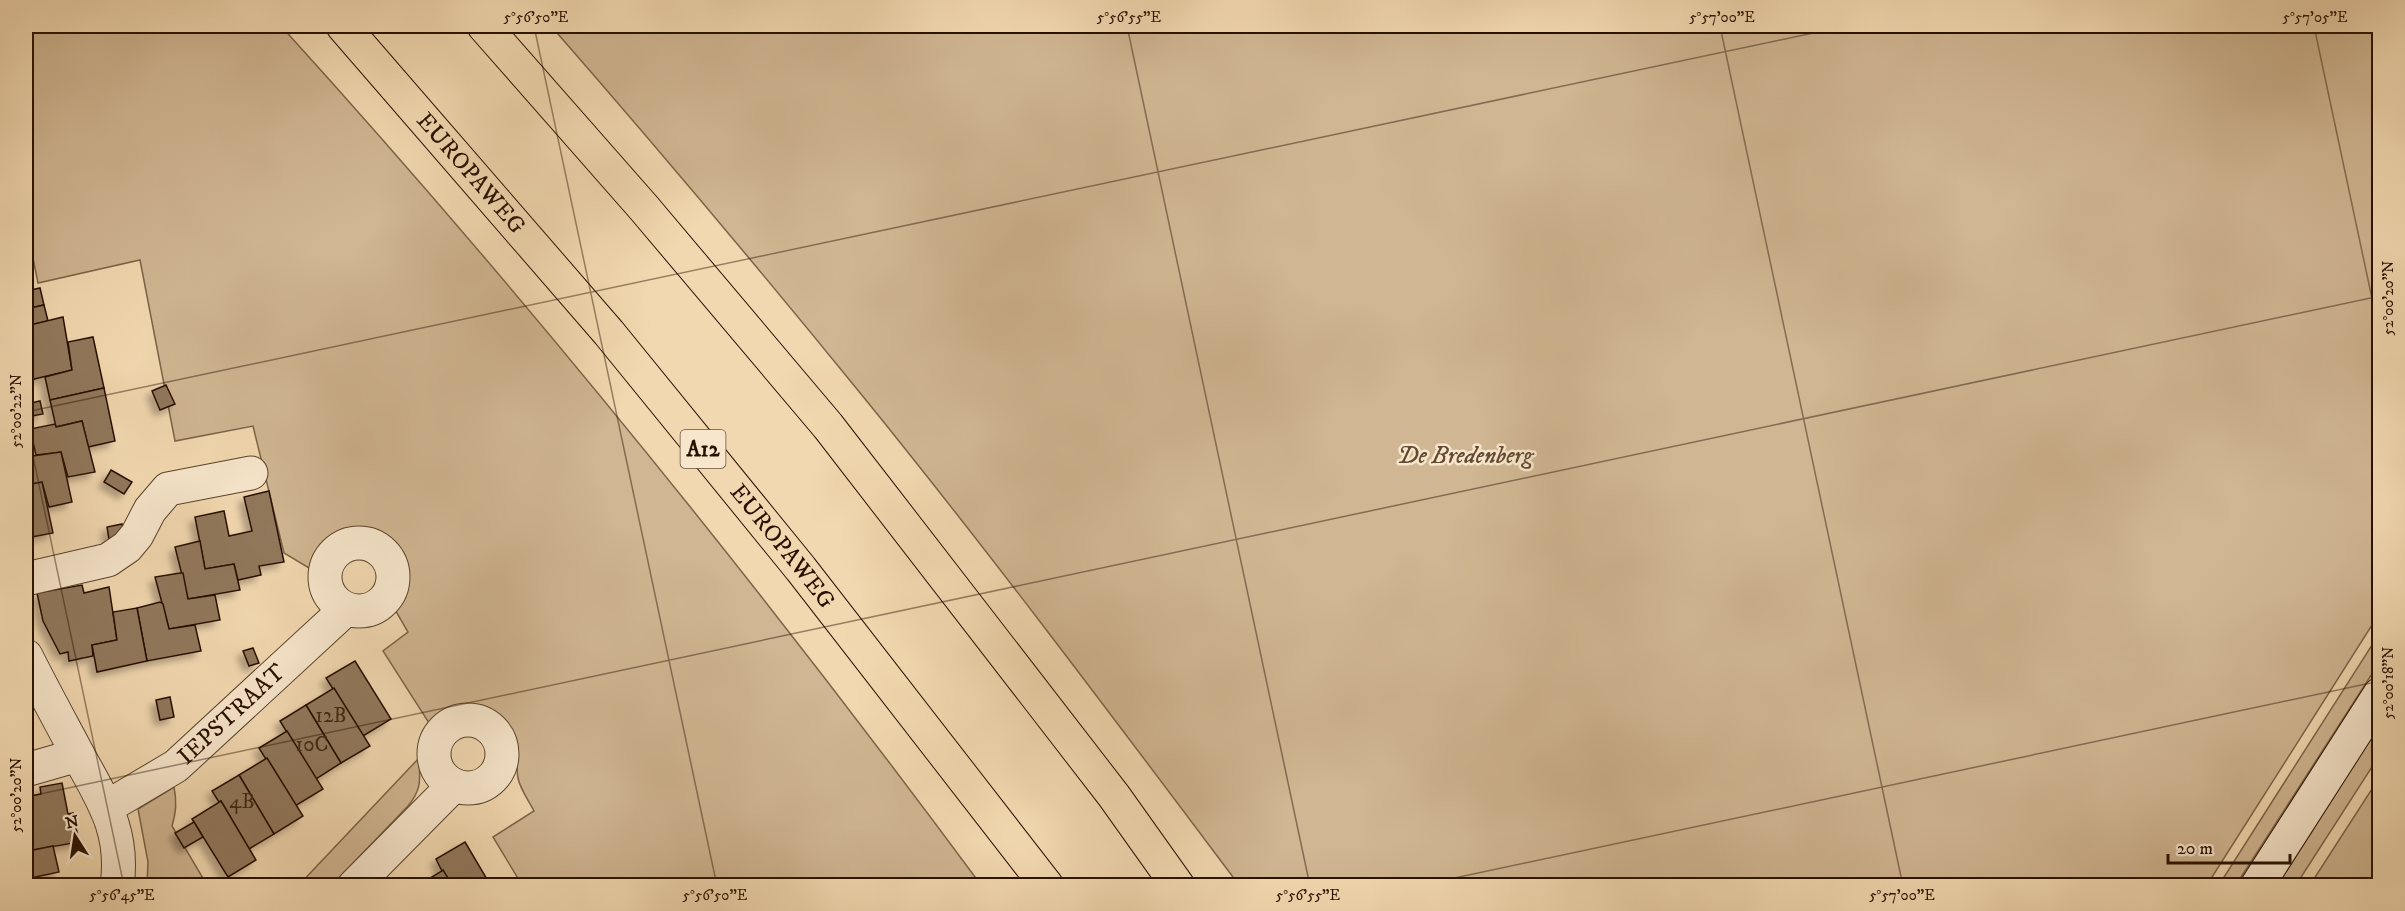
<svg xmlns="http://www.w3.org/2000/svg" width="2405" height="911" font-family="'IM FELL DW Pica',serif">
	<style>
		.green { fill: #d0b692; stroke: #7c6449; stroke-width: 1.5 }
		.building { fill: #91785c; stroke: #281100; stroke-width: 1.5; filter: url(#shadow) }
		.lines { fill: none; stroke-linecap: round; stroke-linejoin: round }
		.street-casing { stroke: #5a432c; stroke-width: 35 }
		.secondary-casing { stroke: #281100; stroke-width: 35 }
		.highway-casing { stroke: #281100; stroke-width: 35 }
		.street { stroke: #f7e6cc; stroke-width: 33 }
		.secondary { stroke: #f7e6cc; stroke-width: 33 }
		.highway { stroke: #f2d8b0; stroke-width: 33 }
		.ticks { fill: none; stroke: #281100; stroke-width: 1.5; stroke-opacity: 0.45 }
		.labels { text-anchor: middle; dominant-baseline: central; stroke-width: 5; stroke-linejoin: round; paint-order: stroke }
		.number-label { font-size: 21px; fill: #422b17 }
		.shield { fill: #f7e6cc; stroke: #66513d; stroke-width: 1.5 }
		.shield-label { font-size: 22px; font-weight: bold; fill: #281100 }
		.street-label { font-size: 24px; fill: #281100; stroke: #f7e6cc }
		.park-label { font-size: 24px; font-style: italic; fill: #634b33; stroke: #f7e6cc }
		.neatline { fill: none; stroke: #281100; stroke-width: 2 }
		.ticks-label { font-size: 15px; text-anchor: middle; fill: #281100 }
	</style>
	<defs>
		<filter id="shadow"><feDropShadow dx="-5.5" dy="5.5" stdDeviation="3" flood-color="#0004"/></filter>
	</defs>
	<rect width="100%" height="100%" fill="#f2d8b0"/>
	<filter id="stains"><feTurbulence type="fractalNoise" baseFrequency=".00333" numOctaves="4"/><feColorMatrix values="0 0 0 0 .2 0 0 0 0 .09 0 0 0 0 .02 0 0 0 .5 -.17"/></filter>
	<radialGradient id="worn" r=".72"><stop offset=".6" stop-color="#630" stop-opacity="0"/><stop offset="1" stop-color="#630" stop-opacity=".3"/></radialGradient>
	<g class="green">
		<path d="M26 26H281C528 298 762 589 981 885H522L493 837 534 811C529 801 520 789 518 778 515 763 521 745 513 732 494 701 455 702 429 723L383 651 408 632 394 608 402 597 404 583 403 569 398 557 376 532 365 529 342 531 330 537 309 568 284 553 253 426 175 441 140 260 38 283 26 223Z"/>
		<path d="M551 26H2379V614L2207 885H1239C1115 720 991 554 861 394 760 270 656 146 551 26Z"/>
		<polygon points="2379,634 2379,663 2236,885 2219,885"/>
		<polygon points="2379,725 2379,756 2296,885 2277,886"/>
		<path d="M419 758C420 780 422 789 408 806L332 885 298 886Z"/>
		<polygon points="2379,778 2379,885 2310,885"/>
		<path d="M174 787C177 802 176 812 172 826L207 885H147L148 862 138 809Z"/>
	</g>
	<g class="building">
		<polygon points="40,288 44,305 26,309 26,291"/>
		<polygon points="44,305 48,321 26,326 26,309"/>
		<polygon points="63,317 72,370 26,381 26,326"/>
		<polygon points="93,337 104,388 50,400 45,377 72,370 68,342"/>
		<polygon points="166,385 175,404 160,410 152,391"/>
		<polygon points="104,388 115,441 88,447 82,421 56,427 50,400"/>
		<polygon points="40,401 43,414 26,417 26,404"/>
		<polygon points="82,421 95,472 68,477 61,452 36,455 30,429 55,424 56,427"/>
		<polygon points="61,452 72,502 49,507 42,482 26,485 26,457"/>
		<polygon points="111,470 132,482 124,494 104,482"/>
		<polygon points="42,482 53,533 26,538 26,485"/>
		<polygon points="269,491 284,562 259,566 261,575 238,580 234,564 205,569 195,517 224,511 229,536 252,531 244,497"/>
		<polygon points="122,524 124,536 109,539 107,527"/>
		<polygon points="200,541 205,569 234,564 240,590 188,599 175,547"/>
		<polygon points="180,573 183,573 188,599 215,595 220,620 169,629 155,577"/>
		<polygon points="82,585 84,593 109,587 117,640 92,645 93,656 69,661 68,652 60,654 43,621 37,593"/>
		<polygon points="160,602 163,604 169,629 195,625 201,651 147,661 137,608"/>
		<polygon points="137,608 147,661 97,672 92,645 117,640 113,612"/>
		<polygon points="253,648 259,663 249,666 243,651"/>
		<polygon points="355,661 391,719 363,736 326,678"/>
		<polygon points="334,688 370,746 341,763 306,705"/>
		<polygon points="170,697 174,717 160,720 156,700"/>
		<polygon points="306,705 341,763 316,779 280,721"/>
		<polygon points="287,731 323,789 295,806 259,748"/>
		<polygon points="267,758 303,816 274,834 239,775"/>
		<polygon points="239,775 274,834 249,849 221,801 219,802 212,791"/>
		<polygon points="62,783 68,814 73,813 79,842 28,851 26,839 26,797 41,794 40,787"/>
		<polygon points="221,801 256,860 228,877 192,819"/>
		<polygon points="194,822 203,837 184,848 175,833"/>
		<polygon points="26,839 28,851 53,846 59,872 26,879"/>
		<polygon points="465,842 491,886 453,886 442,871 436,859"/>
		<polygon points="443,870 453,886 417,886 442,871"/>
	</g>
	<g class="lines">
		<g class="street-casing">
			<g id="street">
				<circle cx="359" cy="577" r="34"/>
				<polyline points="26,579 108,560 127,547 137,535 150,510 168,489 251,473"/>
				<path d="M26 656C42 688 59 719 76 751 101 798 125 829 117 886"/>
				<circle cx="468" cy="754" r="34"/>
				<polyline points="26,770 78,755"/>
				<path id="s1" d="M107 807 176 766 345 610"/>
				<polyline points="354,886 454,785"/>
			</g>
		</g>
		<g class="secondary-casing">
			<polyline id="secondary" points="2257,886 2380,694"/>
		</g>
		<g class="highway-casing">
			<g id="highway">
				<path id="s2" d="M343 26 609 333 801 569 1047 886"/>
				<polyline points="484,26 644,208 828,426 1114,796 1178,886"/>
			</g>
		</g>
		<use href="#street" class="street"/>
		<use href="#secondary" class="secondary"/>
		<use href="#highway" class="highway"/>
	</g>
	<path class="ticks" d="M534 26 717 886M1127 26 1310 886M1720 26 1903 886M2314 26 2380 336M26 28 37 26M26 412 1846 26M26 423 124 886M26 797 2380 296M1417 886 2380 681"/>
	<g class="labels">
		<g class="number-label">
			<text x="331" y="716">12B</text>
			<text x="312" y="745">10C</text>
			<text x="242" y="802">4B</text>
		</g>
		<rect class="shield" x="680.5" y="430" width="45" height="38" rx="4.5"/>
		<g class="shield-label">
			<text x="703" y="449">A12</text>
		</g>
		<g class="street-label">
			<text stroke="none"><textPath href="#s2" startOffset="195">EUROPAWEG</textPath></text>
			<text stroke="none"><textPath href="#s2" startOffset="681">EUROPAWEG</textPath></text>
			<text stroke="none"><textPath href="#s1" startOffset="156">IEPSTRAAT</textPath></text>
		</g>
		<g class="park-label">
			<text x="1465" y="456">De Bredenberg</text>
		</g>
	</g>
	<rect width="2405" height="911" fill="none" stroke="#f2d8b0" stroke-width="66"/>
	<g transform="translate(75 836) rotate(348)" stroke="#f7e6cc" stroke-width="4.5" paint-order="stroke">
	<path d="M0-4.5L10 22L0 15L-10 22Z" fill="#281100"/>
	<text y="-9" font-size="16" font-weight="bold" text-anchor="middle" fill="#281100">N</text>
	</g>
	<path d="M2168 854v9h122v-9" fill="none" stroke="#281100" stroke-width="3"/>
	<text x="2177" y="854" font-size="18" fill="#281100" stroke="#f7e6cc" stroke-width="4.5" paint-order="stroke">20 m</text>
	<rect x="33" y="33" width="2339" height="845" class="neatline"/>
	<g class="ticks-label">
		<text x="536" y="22">5°56'50"E</text>
		<text x="1129" y="22">5°56'55"E</text>
		<text x="1722" y="22">5°57'00"E</text>
		<text x="2315" y="22">5°57'05"E</text>
		<text transform="translate(2388 298) rotate(-90)" y="5">52°00'20"N</text>
		<text transform="translate(16 411) rotate(-90)" y="5">52°00'22"N</text>
		<text transform="translate(2388 683) rotate(-90)" y="5">52°00'18"N</text>
		<text transform="translate(16 795) rotate(-90)" y="5">52°00'20"N</text>
		<text x="122" y="900">5°56'45"E</text>
		<text x="715" y="900">5°56'50"E</text>
		<text x="1308" y="900">5°56'55"E</text>
		<text x="1902" y="900">5°57'00"E</text>
	</g>
	<rect width="100%" height="100%" filter="url(#stains)"/>
	<rect width="100%" height="100%" fill="url(#worn)"/>
</svg>
